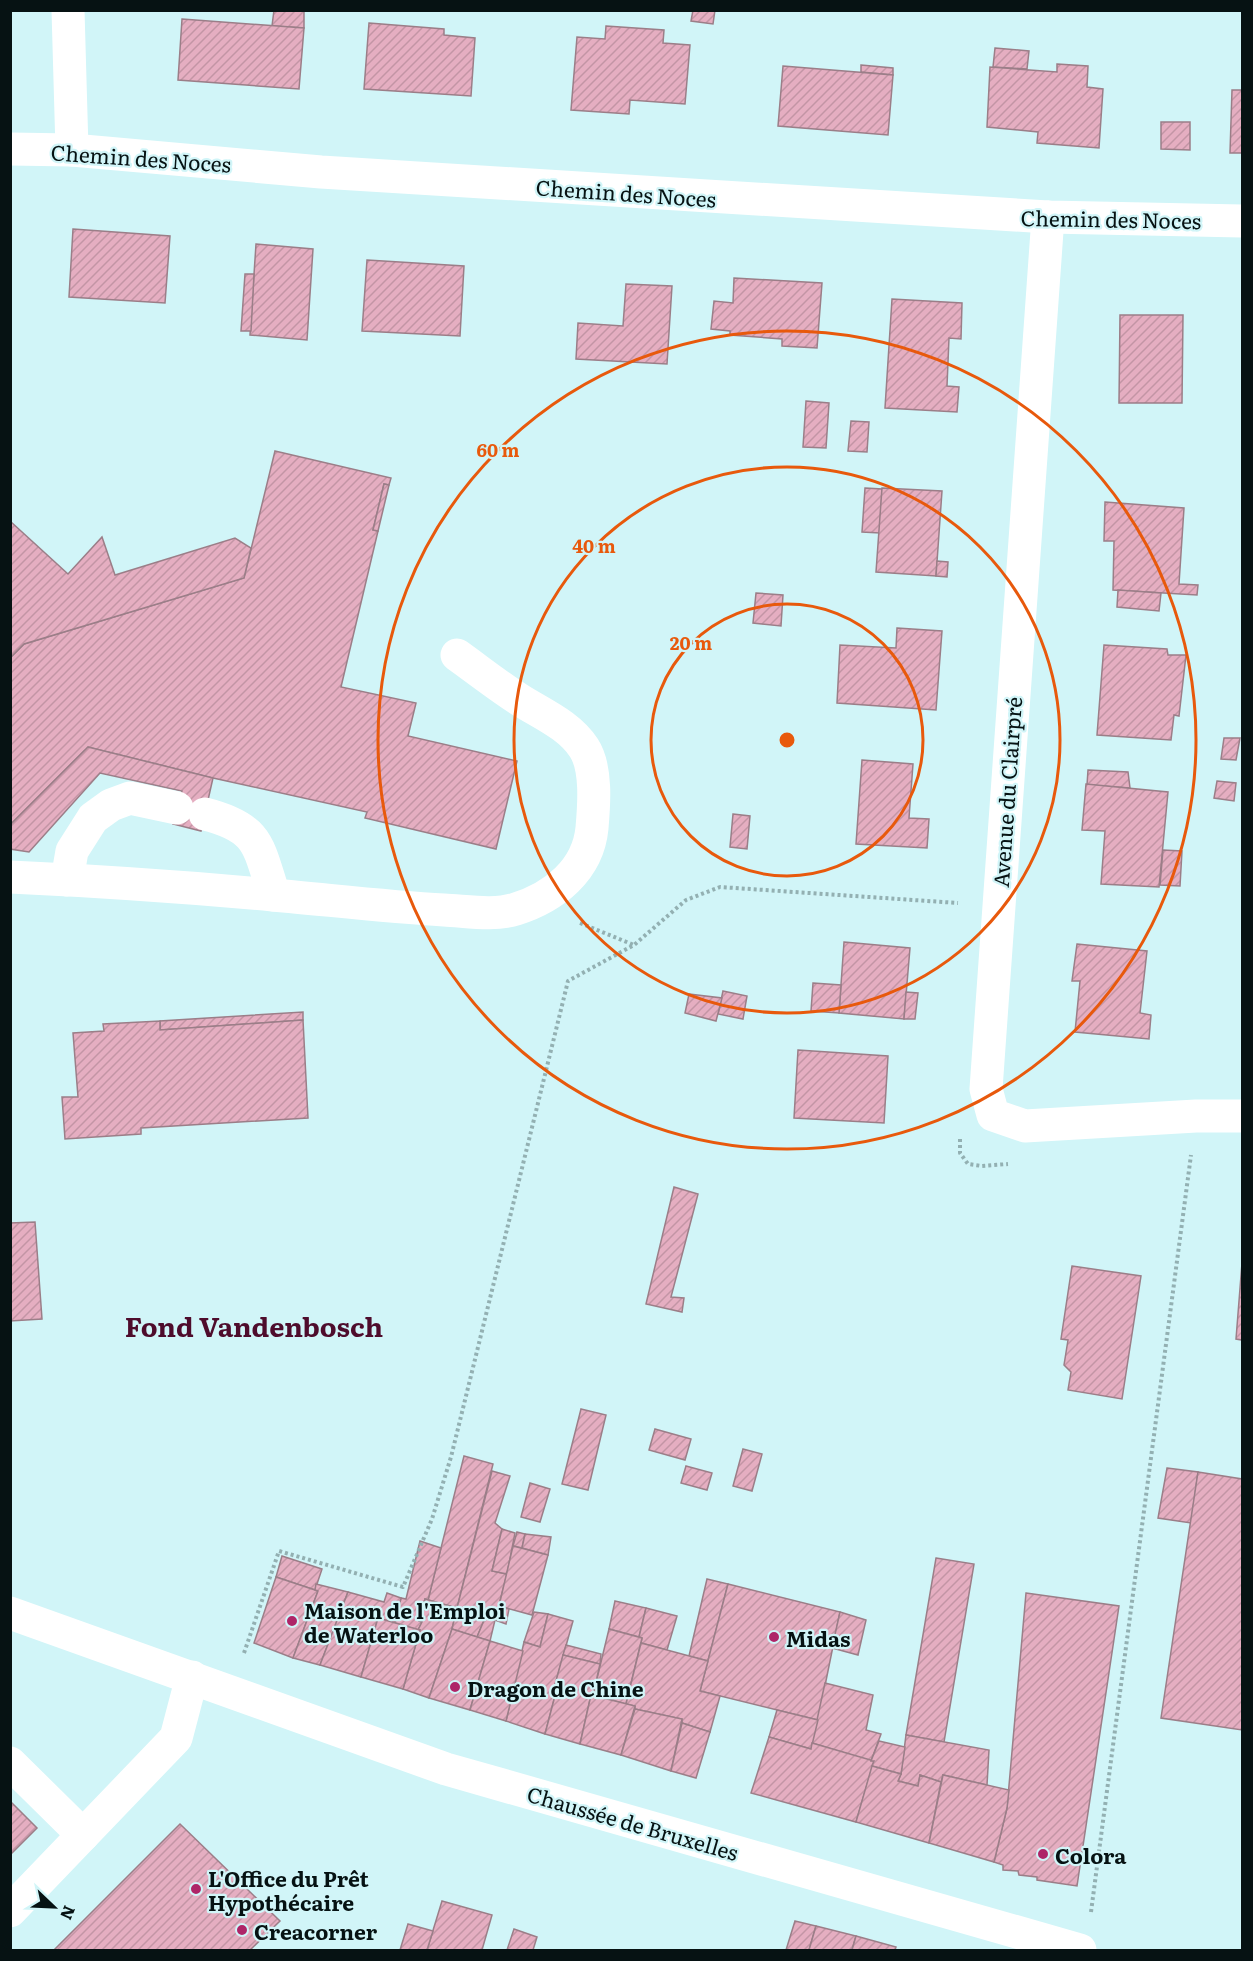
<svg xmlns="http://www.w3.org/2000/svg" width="1253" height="1961" font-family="Literata,serif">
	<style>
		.building { fill: url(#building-hatch); stroke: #9b7e88; stroke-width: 1.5 }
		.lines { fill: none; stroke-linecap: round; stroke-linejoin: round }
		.path { stroke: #93b0b2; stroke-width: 4; stroke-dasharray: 3 3; stroke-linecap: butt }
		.minor { stroke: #fff; stroke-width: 33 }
		.major { stroke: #fff; stroke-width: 33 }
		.ring { fill: none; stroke: #e8590c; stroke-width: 3 }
		.poi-dot { fill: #ae2568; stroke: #d1f5f8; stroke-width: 2 }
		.labels { text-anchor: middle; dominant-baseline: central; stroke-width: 4.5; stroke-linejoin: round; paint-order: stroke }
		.street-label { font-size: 21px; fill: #061213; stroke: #d1f5f8 }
		.poi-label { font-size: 21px; font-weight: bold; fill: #061213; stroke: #d1f5f8; text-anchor: start }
		.district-label { font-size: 27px; font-weight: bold; fill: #4e0c2c; stroke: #d1f5f8 }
		.centre { fill: #e8590c; stroke: #d1f5f8; stroke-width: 3 }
		.ring-label { font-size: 18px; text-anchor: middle; font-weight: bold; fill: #e8590c; stroke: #d1f5f8; stroke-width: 4.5; stroke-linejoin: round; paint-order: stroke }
	</style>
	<defs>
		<pattern id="building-hatch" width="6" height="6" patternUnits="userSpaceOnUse" patternTransform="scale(1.5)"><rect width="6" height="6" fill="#e5aec1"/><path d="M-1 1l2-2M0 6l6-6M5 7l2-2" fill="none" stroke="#c395a5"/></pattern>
	</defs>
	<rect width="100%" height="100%" fill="#d1f5f8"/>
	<g class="building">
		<polygon points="274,10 304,11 304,28 272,26"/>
		<polygon points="693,10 715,10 713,24 691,21"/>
		<polygon points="182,19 304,28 299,89 178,80"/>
		<polygon points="369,23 444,29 444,35 475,38 471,96 364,89"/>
		<polygon points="606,26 664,30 663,43 690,45 685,104 630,100 629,114 571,110 577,37 605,39"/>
		<polygon points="995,48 1029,51 1027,69 993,67"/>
		<polygon points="1057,64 1088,66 1087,87 1103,89 1099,148 1037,143 1038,132 987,127 990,67 1057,72"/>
		<polygon points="861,65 893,68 893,75 861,72"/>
		<polygon points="783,66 893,75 888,135 778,126"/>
		<polygon points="1232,90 1242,90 1242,153 1230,153"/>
		<polygon points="1161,122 1190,122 1190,150 1161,149"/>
		<polygon points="73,229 170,236 165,303 69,297"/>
		<polygon points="256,244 313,249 307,340 250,335"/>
		<polygon points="367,260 464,266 460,336 362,331"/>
		<polygon points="245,274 254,274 251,331 241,331"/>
		<polygon points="734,278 822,283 817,348 782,346 782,339 730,335 730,331 711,329 714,301 733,303"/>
		<polygon points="626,284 672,286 667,364 576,359 578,323 623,326"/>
		<polygon points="892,299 962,303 961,339 949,338 947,386 959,387 957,412 885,408"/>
		<polygon points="1120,315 1183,315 1182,403 1119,403"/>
		<polygon points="806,401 829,403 826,448 803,447"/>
		<polygon points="851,421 869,422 867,452 848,451"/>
		<polygon points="275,451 391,478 389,485 384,484 373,530 378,531 341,687 416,703 408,736 517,761 496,849 365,818 367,812 213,778 88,747 10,825 10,658 24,644 244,578"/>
		<polygon points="384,484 389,485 378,531 373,530"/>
		<polygon points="865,488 882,489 880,533 862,532"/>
		<polygon points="882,488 942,491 936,576 876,572"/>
		<polygon points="1105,502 1184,508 1179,584 1198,585 1197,595 1113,590 1114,541 1104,541"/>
		<polygon points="10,521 68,574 102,537 115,575 235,538 251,548 244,578 24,644 10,658"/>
		<polygon points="937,561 948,562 947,577 936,576"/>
		<polygon points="1118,590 1161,593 1159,611 1117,607"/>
		<polygon points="756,593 783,595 781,626 753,623"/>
		<polygon points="897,628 942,631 936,710 837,703 840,645 896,648"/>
		<polygon points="1104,645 1167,649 1168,655 1186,655 1179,716 1174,715 1171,740 1097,735"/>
		<polygon points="1224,738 1240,738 1236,760 1221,759"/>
		<polygon points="88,747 213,778 201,831 173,824 182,791 100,773 29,852 10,849 10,825"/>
		<polygon points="862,760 913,764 909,818 929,819 927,848 856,844"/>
		<polygon points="1088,770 1128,772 1130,788 1087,785"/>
		<polygon points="1217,781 1236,783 1234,801 1214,798"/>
		<polygon points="1086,784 1168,792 1159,887 1101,884 1105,831 1082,830"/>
		<polygon points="733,814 750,816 747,849 730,847"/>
		<polygon points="1163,850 1182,851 1180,886 1160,885"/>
		<polygon points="844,942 910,948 904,1019 839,1013"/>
		<polygon points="1077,944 1147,951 1140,1013 1151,1015 1149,1039 1075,1032 1080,981 1072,981"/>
		<polygon points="813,983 841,985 839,1013 811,1011"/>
		<polygon points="723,991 747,996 743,1019 718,1014"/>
		<polygon points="906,992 918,993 915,1019 904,1019"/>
		<polygon points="689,994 722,998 716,1021 685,1013"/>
		<polygon points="303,1012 303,1020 160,1030 160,1021"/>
		<polygon points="303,1020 308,1118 141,1128 141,1134 65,1139 62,1097 78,1097 73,1033 104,1031 103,1024 160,1021 160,1030"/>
		<polygon points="798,1050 888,1056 884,1123 794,1118"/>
		<polygon points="674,1187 698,1194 671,1297 684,1298 682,1312 646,1304"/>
		<polygon points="35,1222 42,1319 10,1321 10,1223"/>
		<polygon points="1242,1263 1242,1340 1236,1339"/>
		<polygon points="1072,1266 1141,1276 1122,1399 1068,1390 1071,1372 1064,1365 1068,1340 1061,1339"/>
		<polygon points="581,1409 606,1415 588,1490 562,1484"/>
		<polygon points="655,1429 691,1439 685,1460 649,1450"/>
		<polygon points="743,1449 762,1454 752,1491 733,1486"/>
		<polygon points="464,1456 493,1464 457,1608 428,1600"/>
		<polygon points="686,1466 712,1473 707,1490 681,1483"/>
		<polygon points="1167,1468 1198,1472 1191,1523 1158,1518"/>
		<polygon points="492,1471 510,1476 495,1523 502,1529 492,1571 507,1574 495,1620 457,1608"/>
		<polygon points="1198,1472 1242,1479 1242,1730 1161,1718"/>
		<polygon points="530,1483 550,1489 540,1522 521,1517"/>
		<polygon points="502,1529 515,1533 507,1574 492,1571"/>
		<polygon points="517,1532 525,1534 522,1548 513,1546"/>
		<polygon points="525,1534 551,1537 548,1555 522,1548"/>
		<polygon points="420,1541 441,1548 428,1600 425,1599 419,1621 422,1622 418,1630 395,1623 401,1598 406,1599"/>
		<polygon points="513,1546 548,1555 532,1615 499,1606"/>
		<polygon points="282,1556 322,1569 315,1590 276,1577"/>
		<polygon points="936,1558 974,1564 944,1742 906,1735"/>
		<polygon points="276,1577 318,1591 293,1658 254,1643"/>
		<polygon points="707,1579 728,1584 708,1661 689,1656"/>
		<polygon points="316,1584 348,1592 320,1665 293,1658 318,1591 315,1590"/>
		<polygon points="728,1584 840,1612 818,1720 700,1691"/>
		<polygon points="348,1592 384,1602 387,1593 401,1598 395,1623 378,1618 361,1677 320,1665"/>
		<polygon points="1026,1593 1119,1606 1077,1886 1037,1880 1037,1877 1019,1875 1018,1871 1003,1870 1003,1865 994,1862 1007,1808"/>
		<polygon points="425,1599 457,1608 452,1629 429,1698 403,1689 420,1630 418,1630 422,1622 419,1621"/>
		<polygon points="615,1601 646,1608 639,1637 609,1629"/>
		<polygon points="499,1606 509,1609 506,1624 495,1620"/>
		<polygon points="457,1608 485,1618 477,1637 452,1629"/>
		<polygon points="646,1608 677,1616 667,1650 641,1643 642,1638 639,1637"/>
		<polygon points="534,1612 548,1614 540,1647 524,1642"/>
		<polygon points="840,1612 866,1620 858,1655 832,1648"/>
		<polygon points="548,1614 573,1621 553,1692 556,1692 545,1734 506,1721 524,1642 540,1647"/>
		<polygon points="378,1618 420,1630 403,1689 361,1677"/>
		<polygon points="485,1618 495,1620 490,1641 477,1637"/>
		<polygon points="452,1629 490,1641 470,1710 429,1698"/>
		<polygon points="609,1629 642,1638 626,1704 593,1695"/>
		<polygon points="490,1641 523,1651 506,1721 470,1710"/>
		<polygon points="641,1643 708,1661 700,1691 720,1696 710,1732 682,1723 682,1719 635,1709 635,1706 626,1704"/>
		<polygon points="566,1645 601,1654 600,1664 563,1655"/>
		<polygon points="563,1655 600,1664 593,1695 591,1695 580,1744 545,1734 556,1692 553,1692"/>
		<polygon points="825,1683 873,1695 866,1730 881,1734 871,1761 812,1743"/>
		<polygon points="591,1695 635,1706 621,1755 580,1744"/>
		<polygon points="635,1709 682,1719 671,1771 621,1755"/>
		<polygon points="777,1710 818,1720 811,1749 769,1737"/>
		<polygon points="682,1723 710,1732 696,1778 671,1771"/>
		<polygon points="906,1735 989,1750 987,1785 943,1775 941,1782 920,1775 918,1786 898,1781 901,1774"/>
		<polygon points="769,1737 811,1749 812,1743 874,1761 856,1822 751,1793"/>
		<polygon points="879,1741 905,1747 901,1774 872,1766 874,1761 871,1761"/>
		<polygon points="872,1766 901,1774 898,1781 918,1786 920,1775 941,1782 929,1843 856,1822"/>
		<polygon points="943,1775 1009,1790 1007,1808 994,1862 929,1843"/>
		<polygon points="10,1801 37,1828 10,1855"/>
		<polygon points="180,1824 280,1921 250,1950 54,1950"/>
		<polygon points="442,1901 492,1915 482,1950 427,1950"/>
		<polygon points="795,1921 816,1926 809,1950 786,1950"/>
		<polygon points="408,1924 433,1931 427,1950 400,1950"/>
		<polygon points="816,1926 856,1936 852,1950 809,1950"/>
		<polygon points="514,1929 537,1937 533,1950 507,1950"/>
		<polygon points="856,1936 896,1947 895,1950 852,1950"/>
	</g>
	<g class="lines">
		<g class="path">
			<polyline points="580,923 634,945"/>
			<polyline points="960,1139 960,1153 968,1164 982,1166 1008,1164"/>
			<polyline points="244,1653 279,1551 403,1587 432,1519 451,1457 568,981 634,945 686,900 720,887 958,903"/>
			<polyline points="1091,1912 1191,1155"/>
		</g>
		<g class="minor">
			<polyline points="68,10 72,150"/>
			<polyline points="10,149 72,150 321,172 1048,217 1242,221"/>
			<polyline points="1048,217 986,1089 993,1115 1025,1126 1196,1116 1242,1116"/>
			<path d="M205 814C260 828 258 846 274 895"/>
			<path d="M10 877C98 881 186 887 273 895 330 900 387 907 444 910 467 911 494 916 516 909 554 897 588 870 592 828 594 805 597 768 584 748 569 725 542 714 520 700 498 686 478 670 457 655"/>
			<polyline points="67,880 72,851 93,818 111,805 130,798 177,808"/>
			<polyline points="10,1763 83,1835"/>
			<polyline points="10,1911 176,1738 192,1677"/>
		</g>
		<polyline class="major" points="10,1613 446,1769 1080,1950"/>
	</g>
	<g class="ring">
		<circle cx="787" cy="740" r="136"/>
		<circle cx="787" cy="740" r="273"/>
		<circle cx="787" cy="740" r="409"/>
	</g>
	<g class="poi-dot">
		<circle cx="292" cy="1621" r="6"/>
		<circle cx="774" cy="1637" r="6"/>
		<circle cx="455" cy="1687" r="6"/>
		<circle cx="1043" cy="1854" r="6"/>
		<circle cx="196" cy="1889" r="6"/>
		<circle cx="242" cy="1930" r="6"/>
	</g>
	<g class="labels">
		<g class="street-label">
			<text transform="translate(141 157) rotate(4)">Chemin des Noces</text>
			<text transform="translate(626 192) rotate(4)">Chemin des Noces</text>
			<text transform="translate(1111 218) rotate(1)">Chemin des Noces</text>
			<text transform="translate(1006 792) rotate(-86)">Avenue du Clairpré</text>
			<text transform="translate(633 1822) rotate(16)">Chaussée de Bruxelles</text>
		</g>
		<g class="poi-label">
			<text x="304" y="1609">Maison de l'Emploi<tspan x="304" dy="24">de Waterloo</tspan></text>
			<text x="786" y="1637">Midas</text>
			<text x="467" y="1687">Dragon de Chine</text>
			<text x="1055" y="1854">Colora</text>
			<text x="208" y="1877">L'Office du Prêt<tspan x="208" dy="24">Hypothécaire</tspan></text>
			<text x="254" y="1930">Creacorner</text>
		</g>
		<g class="district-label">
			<text x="254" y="1325">Fond Vandenbosch</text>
		</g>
	</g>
	<circle cx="787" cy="740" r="9" class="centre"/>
	<g class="ring-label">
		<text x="498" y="457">60 m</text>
		<text x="594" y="553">40 m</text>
		<text x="691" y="650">20 m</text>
	</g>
	<rect width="1253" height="1961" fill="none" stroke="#061213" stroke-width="24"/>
	<g transform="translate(54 1907) rotate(113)" stroke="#d1f5f8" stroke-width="4.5" paint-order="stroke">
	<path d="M0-4.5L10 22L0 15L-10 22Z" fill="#061213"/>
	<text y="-9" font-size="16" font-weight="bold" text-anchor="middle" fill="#061213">N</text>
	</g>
</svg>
